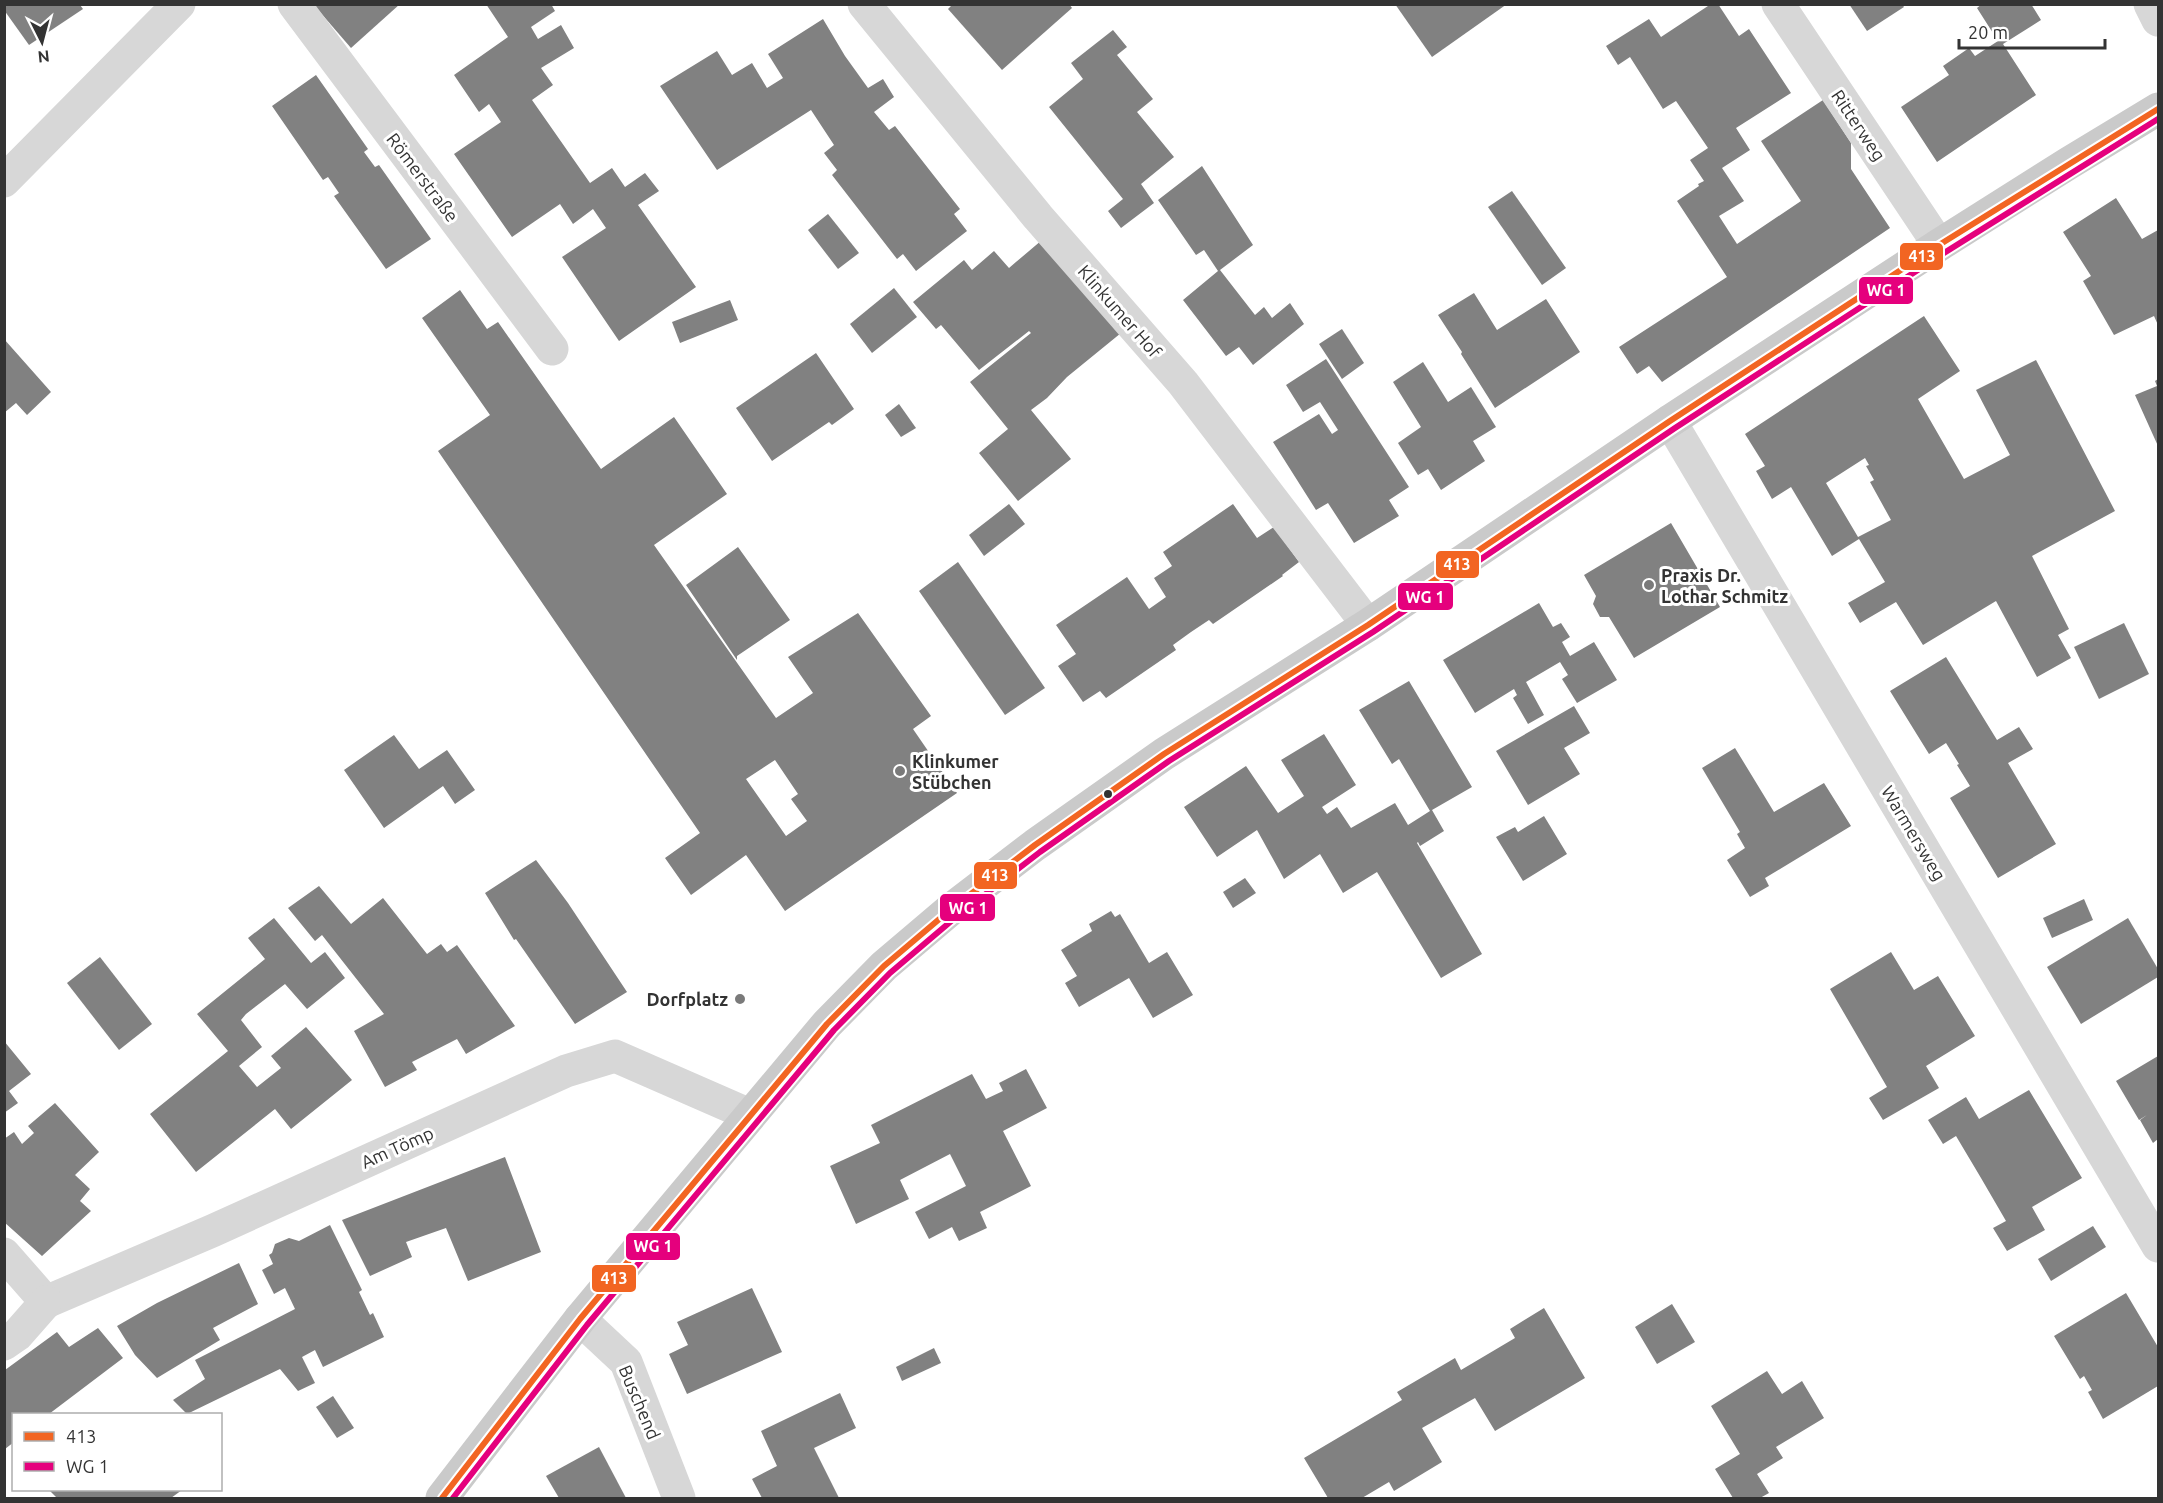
<svg xmlns="http://www.w3.org/2000/svg" width="2163" height="1503" font-family="Ubuntu,sans-serif">
	<style>
		.building { fill: #818181; fill-rule: evenodd }
		.lines { fill: none; stroke-linecap: round; stroke-linejoin: round }
		.minor { stroke: #d7d7d7; stroke-width: 33 }
		.major { stroke: #cacaca; stroke-width: 33 }
		.bus-1-casing { stroke: #fff; stroke-width: 10 }
		.bus-2-casing { stroke: #fff; stroke-width: 10 }
		.bus-1 { stroke: #f26522; stroke-width: 6 }
		.bus-2 { stroke: #e5007d; stroke-width: 6 }
		.poi-dot { fill: #7a7a7a; stroke: #fff; stroke-width: 2 }
		.bus-dot { fill: #333; stroke: #fff; stroke-width: 2 }
		.labels { text-anchor: middle; dominant-baseline: central; stroke-width: 6; stroke-linejoin: round; paint-order: stroke }
		.street-label { font-size: 18px; fill: #333; stroke: #fff }
		.poi-label { font-size: 18px; font-weight: bold; fill: #333; stroke: #fff; text-anchor: start }
		.line-badge { stroke: #fff; stroke-width: 2 }
		.badge-label { font-size: 16px; text-anchor: middle; font-weight: bold; fill: #fff }
	</style>
	<rect width="100%" height="100%" fill="#fff"/>
	<g class="building">
		<polygon points="313,4 400,4 351,48"/>
		<polygon points="486,4 551,4 555,11 531,27 538,39 561,25 574,48 541,68 553,85 532,100 590,183 612,168 625,187 645,173 659,191 638,205 696,287 619,341 562,257 606,228 593,209 573,224 560,204 512,237 454,154 501,122 489,104 479,112 454,75 508,37"/>
		<polygon points="953,4 1069,4 1072,8 1002,70 948,9"/>
		<polygon points="1395,4 1507,4 1432,57"/>
		<polygon points="1711,4 1718,4 1739,36 1749,29 1791,93 1736,128 1750,150 1722,168 1744,201 1719,216 1737,244 1801,201 1761,141 1823,100 1851,143 1851,169 1890,228 1662,382 1649,366 1637,374 1619,347 1727,277 1677,201 1699,186 1698,184 1704,181 1690,160 1708,148 1676,101 1663,109 1630,57 1618,65 1606,46 1649,19 1661,37"/>
		<polygon points="1849,4 1902,4 1904,7 1867,31"/>
		<polygon points="1982,4 2031,4 2041,20 2003,44 2036,95 1937,162 1901,107 1949,75 1943,66 1969,48 1975,56 1998,41 1977,8"/>
		<polygon points="4,5 80,5 83,9 29,45 4,10"/>
		<polygon points="823,19 845,56 868,88 883,79 894,97 874,112 889,130 895,126 960,209 954,214 967,231 916,271 903,254 897,259 832,175 837,170 824,153 834,145 811,110 717,170 660,86 717,51 732,75 752,63 767,88 783,78 768,54"/>
		<polygon points="1113,30 1127,47 1117,55 1153,99 1137,112 1174,157 1141,184 1154,203 1121,228 1108,211 1123,199 1049,107 1083,79 1071,63"/>
		<polygon points="316,75 368,149 364,152 375,167 379,165 431,239 386,269 334,196 339,193 328,177 323,180 272,106"/>
		<polygon points="1202,166 1253,245 1220,270 1255,315 1264,307 1272,318 1290,303 1304,324 1253,365 1239,347 1226,356 1183,300 1218,271 1204,250 1196,255 1158,200"/>
		<polygon points="1512,191 1566,268 1542,285 1488,207"/>
		<polygon points="2116,198 2142,239 2158,230 2158,325 2154,316 2114,335 2083,281 2091,276 2063,232"/>
		<polygon points="828,214 859,253 838,269 808,230"/>
		<polygon points="1042,240 1121,333 1067,377 1047,398 1031,410 1071,459 1018,501 979,453 1008,429 970,382 1031,333 1029,331 979,370 941,325 936,329 913,302 964,260 972,270 994,251 1009,268"/>
		<polygon points="894,288 917,317 872,353 850,324"/>
		<path d="M460 290 487 329 498 322 601 469 674 417 727 494 654 545 776 718 813 693 788 657 858 613 931 716 913 729 957 793 785 911 746 855 691 895 665 858 700 833 438 451 490 415 422 318ZM775 760 798 794 791 799 807 821 786 836 746 779Z"/>
		<polygon points="1474,293 1497,330 1546,299 1580,352 1495,408 1461,354 1462,352 1438,315"/>
		<polygon points="730,300 738,320 680,343 672,322"/>
		<path d="M1924 316 1960 371 1918 399 1964 479 2010 455 1976 390 2036 360 2115 511 2032 556 2069 629 2058 635 2071 658 2037 677 1996 601 1923 645 1896 602 1860 623 1848 603 1885 582 1859 539 1832 556 1791 487 1772 499 1756 471 1765 466 1745 434ZM1865 458 1869 465 1866 466 1874 480 1870 482 1891 520 1858 537 1826 483Z"/>
		<polygon points="1342,329 1364,363 1342,379 1319,344"/>
		<polygon points="4,339 51,392 27,415 16,403 4,413"/>
		<polygon points="816,353 854,409 832,425 829,422 772,461 736,408"/>
		<polygon points="1326,359 1409,487 1389,500 1399,516 1354,543 1328,503 1316,510 1273,442 1319,414 1332,434 1338,430 1320,402 1303,412 1286,385"/>
		<polygon points="1423,362 1448,402 1471,387 1496,427 1473,441 1485,461 1441,490 1428,469 1418,475 1398,443 1421,427 1393,382"/>
		<polygon points="2158,379 2158,446 2135,395 2157,386 2155,381"/>
		<polygon points="899,404 916,428 901,437 885,415"/>
		<polygon points="1009,504 1025,524 984,556 969,535"/>
		<polygon points="1233,504 1257,538 1274,527 1299,562 1282,575 1283,576 1213,624 1209,620 1191,632 1173,645 1176,650 1106,698 1100,691 1083,702 1058,666 1076,654 1056,625 1127,577 1149,609 1166,597 1154,578 1172,566 1163,552"/>
		<polygon points="1671,523 1720,607 1634,658 1609,617 1600,617 1593,604 1596,596 1584,575"/>
		<polygon points="738,547 790,620 737,656 737,660 686,585"/>
		<polygon points="958,562 1045,688 1005,715 919,591"/>
		<polygon points="1539,603 1553,627 1561,623 1570,637 1562,642 1570,656 1594,642 1617,680 1577,703 1562,679 1568,675 1560,662 1526,682 1544,715 1528,724 1513,698 1517,695 1514,689 1475,713 1443,660"/>
		<polygon points="2124,623 2149,674 2099,699 2074,647"/>
		<polygon points="1946,657 1997,740 2019,727 2033,749 2008,763 2056,844 1998,878 1950,798 1970,786 1957,765 1959,764 1946,743 1929,754 1890,691"/>
		<polygon points="1409,681 1472,787 1432,810 1444,831 1420,846 1418,842 1417,843 1482,954 1441,978 1377,872 1343,893 1320,854 1284,879 1257,830 1217,857 1184,807 1246,766 1278,813 1304,796 1281,760 1324,734 1356,785 1322,807 1327,814 1337,807 1351,828 1395,803 1408,825 1430,811 1399,759 1392,764 1359,710"/>
		<polygon points="1574,706 1590,733 1564,748 1580,774 1528,805 1496,751"/>
		<polygon points="394,735 419,769 447,750 475,790 455,804 443,786 384,828 344,770"/>
		<polygon points="1735,748 1774,812 1824,783 1851,826 1765,878 1769,886 1750,897 1727,860 1745,848 1737,834 1740,832 1702,768"/>
		<polygon points="1544,816 1567,854 1523,881 1496,837 1515,827 1518,832"/>
		<polygon points="536,860 568,903 627,992 575,1024 516,939 514,940 485,893"/>
		<polygon points="1245,878 1256,893 1233,908 1223,892"/>
		<polygon points="319,886 351,924 383,898 427,954 441,944 447,952 457,945 515,1026 466,1054 457,1039 412,1062 417,1070 385,1087 354,1031 384,1014 322,935 315,941 288,908"/>
		<polygon points="2084,899 2093,920 2052,938 2043,918"/>
		<polygon points="1111,911 1115,917 1120,914 1149,963 1167,952 1193,995 1153,1018 1129,978 1079,1007 1065,983 1077,976 1061,950 1092,931 1089,924"/>
		<polygon points="274,918 311,963 325,952 345,978 307,1009 285,984 246,1014 241,1020 262,1047 239,1066 257,1087 281,1068 271,1056 306,1027 352,1080 291,1129 275,1109 196,1172 150,1114 228,1051 197,1014 265,959 248,938"/>
		<polygon points="2128,918 2158,969 2158,977 2081,1024 2047,967"/>
		<polygon points="1891,952 1914,990 1938,976 1975,1036 1926,1066 1939,1088 1883,1120 1869,1098 1887,1087 1830,989"/>
		<polygon points="100,957 152,1024 119,1050 67,983"/>
		<polygon points="4,1041 31,1074 9,1091 18,1103 4,1113"/>
		<polygon points="2158,1056 2158,1139 2153,1143 2140,1120 2147,1115 2139,1120 2116,1081"/>
		<polygon points="1026,1069 1047,1108 1003,1131 1031,1186 980,1212 987,1228 959,1241 952,1227 929,1239 915,1212 966,1186 950,1154 900,1180 909,1199 856,1224 830,1166 880,1143 871,1125 972,1074 986,1099 1003,1091 999,1083"/>
		<polygon points="2029,1090 2082,1178 2032,1207 2045,1230 2007,1251 1993,1228 2006,1221 1981,1178 1956,1136 1943,1144 1928,1120 1966,1097 1979,1119"/>
		<polygon points="55,1103 99,1152 75,1175 90,1189 80,1201 91,1211 42,1256 4,1222 4,1139 14,1132 22,1144 34,1133 28,1126"/>
		<polygon points="505,1157 541,1252 468,1281 446,1228 406,1242 412,1257 370,1276 342,1220"/>
		<polygon points="330,1225 362,1290 359,1292 370,1315 373,1313 384,1337 323,1367 315,1350 302,1357 315,1383 298,1391 280,1369 187,1414 173,1400 205,1379 195,1360 295,1309 285,1288 274,1294 262,1270 273,1264 269,1255 272,1253 275,1244 289,1238 299,1241"/>
		<polygon points="2093,1226 2106,1247 2051,1281 2038,1259"/>
		<polygon points="239,1263 258,1304 213,1328 220,1340 157,1378 135,1355 117,1326 157,1303"/>
		<polygon points="752,1288 782,1352 687,1394 669,1354 688,1345 677,1322"/>
		<polygon points="2126,1293 2158,1347 2158,1386 2103,1419 2088,1392 2092,1390 2084,1376 2080,1379 2054,1336"/>
		<polygon points="1672,1304 1695,1342 1657,1364 1635,1327"/>
		<polygon points="1544,1308 1585,1378 1495,1431 1475,1398 1422,1428 1442,1462 1394,1491 1389,1482 1362,1498 1328,1498 1304,1458 1402,1400 1397,1392 1455,1358 1461,1370 1515,1338 1510,1329"/>
		<polygon points="98,1328 123,1358 49,1414 14,1414 14,1442 5,1449 5,1370 57,1332 69,1347"/>
		<polygon points="934,1348 941,1363 902,1381 896,1367"/>
		<polygon points="1767,1371 1782,1394 1802,1381 1824,1418 1776,1447 1783,1458 1757,1474 1769,1493 1760,1498 1733,1498 1715,1469 1740,1454 1711,1406"/>
		<polygon points="840,1393 856,1428 814,1448 839,1498 762,1498 752,1479 777,1466 761,1431"/>
		<polygon points="333,1396 354,1428 337,1438 316,1407"/>
		<polygon points="599,1447 626,1498 559,1498 546,1476"/>
		<polygon points="49,1490 182,1490 171,1498 57,1498"/>
	</g>
	<g class="lines">
		<g class="minor">
			<polyline points="294,4 552,349"/>
			<polyline points="864,4 1038,217 1183,383 1368,625"/>
			<polyline points="1778,4 1939,245"/>
			<polyline points="2150,4 2158,20"/>
			<polyline points="4,181 179,4"/>
			<polyline points="1670,421 2158,1246"/>
			<polyline points="4,1254 46,1302 212,1231 566,1071 615,1056 750,1115"/>
			<polyline points="580,1319 626,1362 679,1498"/>
			<polyline points="4,1344 17,1335 46,1302"/>
		</g>
		<polyline class="major" points="442,1498 580,1319 827,1024 884,966 950,910 1035,845 1164,754 1368,625 1670,421 1939,245 2069,163 2158,109"/>
		<g class="bus-1-casing">
			<polyline id="bus-1" points="442,1498 580,1319 827,1024 884,966 950,910 1035,845 1164,754 1368,625 1670,421 1939,245 2158,109"/>
		</g>
		<g class="bus-2-casing">
			<polyline id="bus-2" points="453,1498 587,1325 834,1030 890,973 956,917 1040,852 1169,761 1373,632 1675,428 1944,253 2158,119"/>
		</g>
		<use href="#bus-1" class="bus-1"/>
		<use href="#bus-2" class="bus-2"/>
	</g>
	<g class="poi-dot">
		<circle cx="1649" cy="585" r="6"/>
		<circle cx="900" cy="771" r="6"/>
		<circle cx="740" cy="999" r="6"/>
	</g>
	<circle class="bus-dot" cx="1108" cy="794" r="5"/>
	<g class="labels">
		<g class="street-label">
			<text transform="translate(1859 125) rotate(56)">Ritterweg</text>
			<text transform="translate(423 177) rotate(53)">Römerstraße</text>
			<text transform="translate(1120 311) rotate(49)">Klinkumer Hof</text>
			<text transform="translate(1914 833) rotate(59)">Warmersweg</text>
			<text transform="translate(397 1147) rotate(-24)">Am Tömp</text>
			<text transform="translate(640 1402) rotate(67)">Buschend</text>
		</g>
		<g class="poi-label">
			<text x="1661" y="575">Praxis Dr.<tspan x="1661" dy="21">Lothar Schmitz</tspan></text>
			<text x="912" y="761">Klinkumer<tspan x="912" dy="21">Stübchen</tspan></text>
			<text x="728" y="999" text-anchor="end">Dorfplatz</text>
		</g>
	</g>
	<g class="line-badge">
		<rect x="1899" y="242" width="45" height="29" rx="6" fill="#f26522"/>
		<rect x="1858" y="276" width="56" height="29" rx="6" fill="#e5007d"/>
		<rect x="1435" y="550" width="45" height="29" rx="6" fill="#f26522"/>
		<rect x="1397" y="582" width="57" height="29" rx="6" fill="#e5007d"/>
		<rect x="973" y="861" width="45" height="29" rx="6" fill="#f26522"/>
		<rect x="939" y="893" width="57" height="29" rx="6" fill="#e5007d"/>
		<rect x="625" y="1232" width="56" height="29" rx="6" fill="#e5007d"/>
		<rect x="591" y="1264" width="46" height="29" rx="6" fill="#f26522"/>
	</g>
	<g class="badge-label">
		<text x="1922" y="262">413</text>
		<text x="1886" y="296">WG 1</text>
		<text x="1457" y="570">413</text>
		<text x="1425" y="603">WG 1</text>
		<text x="995" y="881">413</text>
		<text x="968" y="914">WG 1</text>
		<text x="653" y="1252">WG 1</text>
		<text x="614" y="1284">413</text>
	</g>
	<rect width="2163" height="1503" fill="none" stroke="#333333" stroke-width="12"/>
	<rect x="12" y="1413" width="210" height="78" fill="#ffffff" stroke="#adadad" stroke-width="1.5"/>
	<rect x="24" y="1432" width="30" height="9" fill="#f26522" stroke="#adadad" stroke-width="1.5"/>
	<text x="66" y="1443" font-size="18" fill="#333333">413</text>
	<rect x="24" y="1462" width="30" height="9" fill="#e5007d" stroke="#adadad" stroke-width="1.5"/>
	<text x="66" y="1473" font-size="18" fill="#333333">WG 1</text>
	<g transform="translate(42 42) rotate(174)" stroke="#ffffff" stroke-width="4.5" paint-order="stroke">
	<path d="M0-4.5L10 22L0 15L-10 22Z" fill="#333333"/>
	<text y="-9" font-size="16" font-weight="bold" text-anchor="middle" fill="#333333">N</text>
	</g>
	<path d="M1959 39v9h146v-9" fill="none" stroke="#333333" stroke-width="3"/>
	<text x="1968" y="39" font-size="18" fill="#333333" stroke="#ffffff" stroke-width="4.5" paint-order="stroke">20 m</text>
</svg>
